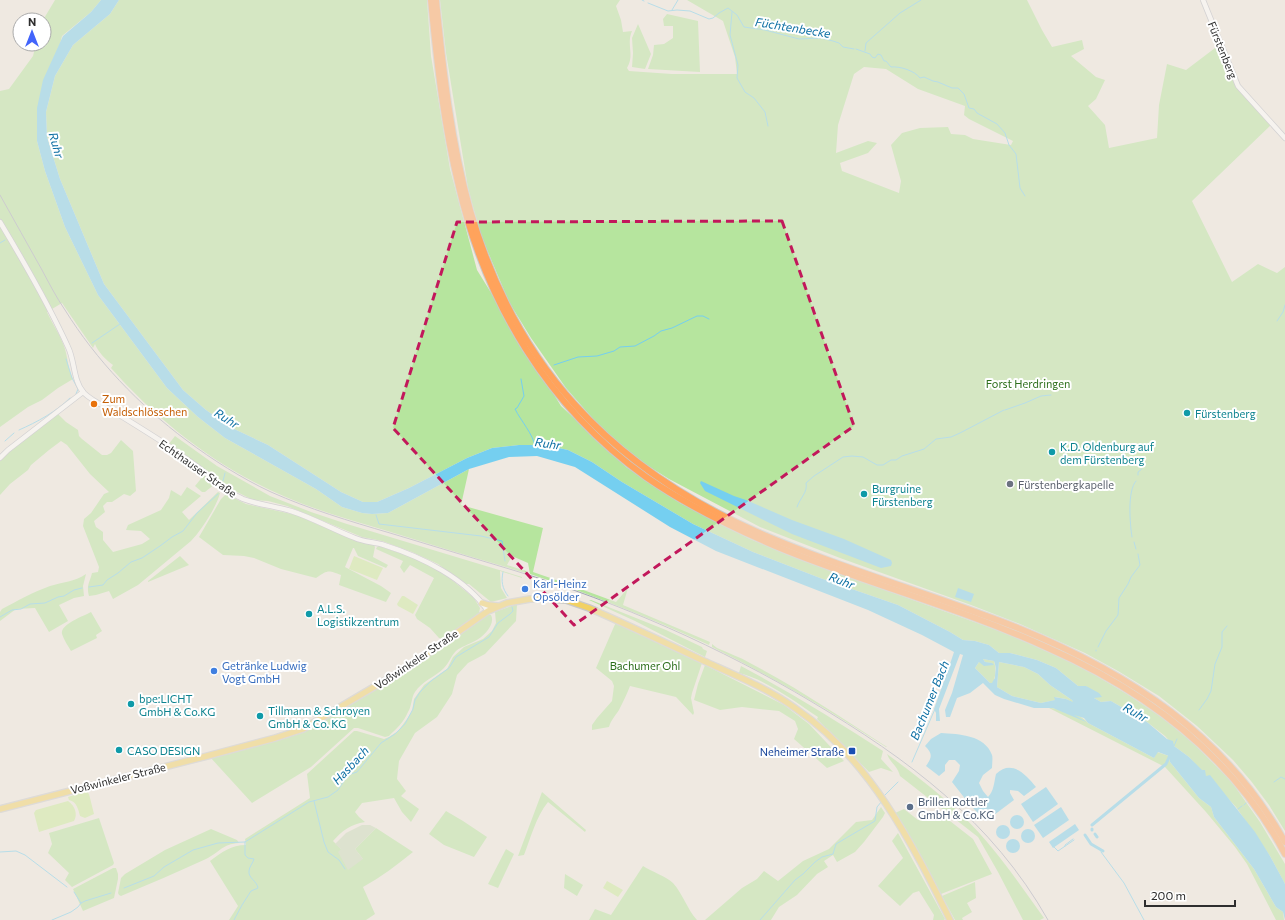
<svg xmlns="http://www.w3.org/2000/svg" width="1285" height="920" font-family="Commissioner,sans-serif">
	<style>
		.green { fill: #b6e59e; fill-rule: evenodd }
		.cemetery { fill: #c8d9b8 }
		.pitch { fill: #c9ec9a }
		.water { fill: #75cff0; fill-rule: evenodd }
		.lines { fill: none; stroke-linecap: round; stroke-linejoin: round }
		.stream { stroke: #75cff0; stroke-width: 1 }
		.canal { stroke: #75cff0; stroke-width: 3 }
		.river { stroke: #75cff0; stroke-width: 5.5 }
		.secondary-casing { stroke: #b4b7c1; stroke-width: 6 }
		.primary-casing { stroke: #c9c9c9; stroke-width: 8 }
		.highway-casing { stroke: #c9c9c9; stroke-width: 8 }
		.secondary { stroke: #fff; stroke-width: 4.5 }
		.primary { stroke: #f2d163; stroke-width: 5.5 }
		.highway { stroke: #ffa35c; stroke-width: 6 }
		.rail { stroke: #a3a6b8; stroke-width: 1 }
		.marked { fill: none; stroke: #c2185b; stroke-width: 3; stroke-dasharray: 8 5; stroke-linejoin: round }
		.food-dot { fill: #e8710a; stroke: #fff; stroke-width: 1.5 }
		.culture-dot { fill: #0f9aa8; stroke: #fff; stroke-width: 1.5 }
		.worship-dot { fill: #6b7280; stroke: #fff; stroke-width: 1.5 }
		.shop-dot { fill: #3f7fe0; stroke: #fff; stroke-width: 1.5 }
		.transit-dot { fill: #1a4fb4; stroke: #fff; stroke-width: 1.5 }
		.service-dot { fill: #5c6f8a; stroke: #fff; stroke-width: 1.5 }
		.labels { text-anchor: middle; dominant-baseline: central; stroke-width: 4; stroke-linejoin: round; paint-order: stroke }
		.street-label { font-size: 11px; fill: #2e2e2e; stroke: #fff }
		.park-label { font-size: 11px; fill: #2c6e1b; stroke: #fff }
		.food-label { font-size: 11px; fill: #c56008; stroke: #fff; text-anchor: start }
		.culture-label { font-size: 11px; fill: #0d838f; stroke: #fff; text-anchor: start }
		.worship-label { font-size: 11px; fill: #5b616d; stroke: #fff; text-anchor: start }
		.shop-label { font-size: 11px; fill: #366cbe; stroke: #fff; text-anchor: start }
		.transit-label { font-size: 11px; fill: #164399; stroke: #fff; text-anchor: end }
		.service-label { font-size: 11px; fill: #4e5e75; stroke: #fff; text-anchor: start }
		.water-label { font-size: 12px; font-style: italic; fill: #0d6fa3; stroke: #fff }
	</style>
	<rect width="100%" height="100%" fill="#efe9e1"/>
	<g class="green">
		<path d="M55 0H101L91 12 62 36 37 141 45 171 65 227 98 295 167 388 198 417 225 438 316 489 342 507 362 513 372 514 388 513 469 469 461 505 543 528 533 572 559 581 616 602 628 588 623 605 710 642 709 645C650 618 591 594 530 574L528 563 512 556 507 565 526 571V573C479 559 432 545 384 530 340 517 295 504 254 482 199 453 152 414 111 368L113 365C106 360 98 352 95 344L93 348 62 303 47 312C52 323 62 338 65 349 68 359 68 370 73 379L58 388 42 400 28 407 0 427V91L9 89 33 56 36 44H44V20H43Z"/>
		<polygon points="119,0 427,0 431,56 450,169 477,270 561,406 626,467 680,503 750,539 832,571 1005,633 1078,665 1127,694 1163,718 1194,744 1231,781 1260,822 1285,864 1285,884 1270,856 1236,807 1223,793 1210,776 1206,776 1189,757 1174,746 1165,736 1147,722 1111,701 1101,702 1085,693 1095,698 1086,686 1078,686 1056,668 1037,660 1010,653 999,653 989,645 975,641 963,640 950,632 898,605 820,578 753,552 693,524 622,482 592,462 568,450 545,445 519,445 492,448 467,458 409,488 377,502 363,502 341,492 268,445 232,428 206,410 183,390 104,284 60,179 47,137 46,112 55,76 73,45 110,14"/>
		<path d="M440 0H620L616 6 621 20 623 32 632 31C626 45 635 55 627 68L629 71 672 74H737L735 57 723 21 687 0H1027L1042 30 1052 47 1082 40 1084 49 1071 56 1096 77 1105 80 1096 99 1088 106 1105 125 1109 148 1157 138 1159 105 1167 64 1186 70 1219 45 1237 84 1272 124 1192 201 1232 282 1258 264 1277 273 1285 267V831L1269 805 1251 781 1233 760 1197 726 1159 696 1118 671 1085 653 1020 624 971 605 840 558 760 527 669 479 634 457 601 428 566 388 531 338 509 302 480 233 468 188 446 53ZM864 67 886 69 918 89 965 106 964 115 969 119 1013 141 1011 145 973 139 965 135 951 134 948 127 920 128 902 133 891 145 901 181 899 193 842 171 840 163 868 153 877 143 868 141 836 153 838 125 854 74Z"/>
		<polygon points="667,14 698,21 700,72 648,69 653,55 654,45 664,44 673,38 673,26 664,26 663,19"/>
		<polygon points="638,24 651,54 645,69 632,67 633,53 632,38"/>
		<path d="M57 413 66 422 78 430 79 436 82 439 102 455H107L111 453 121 440 133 451 136 491 130 496 124 494 112 502H107L103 506 105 512 94 521 96 527 103 532V540L113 552 142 544 150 539 141 531 126 530 128 525 161 510 169 498 171 490 181 496 187 487 201 496 182 512 189 520 218 492 220 493C217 506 201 531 191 541L138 585 113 599 109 591 96 595 89 596C86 585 90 582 92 573L98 572 99 567 83 526 84 519 91 513 104 494 109 492 90 474 67 445 61 441 49 450 31 465 28 470 10 484 0 495V457Z"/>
		<polygon points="175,436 217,466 270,496 311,512 347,524 522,577 522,578 500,571 501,588 507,598 491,602 469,584 465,584 438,564 412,552 382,541 362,537 287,506 268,501 253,500 225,486 168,445"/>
		<polygon points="204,475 215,484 205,492 202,492 195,486"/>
		<path d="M226 494 246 504 296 515 356 541 374 545 375 547 373 557 388 565 386 568 358 556 354 548H353L345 567 381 586 391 593 386 602 339 585 341 575C328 570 328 570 316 578L281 569 254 558 244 556 223 555 199 537 221 499Z"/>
		<polygon points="379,546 414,558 441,571 474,598 480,608 479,613 444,639 439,638 430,628 417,619 415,615 434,578 410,565 404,573 400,567 403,561 376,549 377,547"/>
		<polygon points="180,556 189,565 148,582 148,581"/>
		<path d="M86 574 83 586 84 596 74 598 59 605 68 621 49 632 35 608 16 609 0 621V612L2 609C17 601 33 592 50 586 63 582 74 582 86 574Z"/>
		<polygon points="589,600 591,600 666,630 702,647 703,649 707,651 705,657 635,621"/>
		<path d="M517 604 516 621 485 654 468 663 457 675 452 694 437 717 415 733 399 761 397 779 406 791 401 796 419 809 411 822 402 812 394 798 362 803 355 812 359 817 365 822C351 824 342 831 333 841L341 849 363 859 355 849 376 828 413 852C397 865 381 877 363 887L375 914 366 920H229L238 906 210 861C222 852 231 845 246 845L245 839 310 798 307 774 354 731H357L384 739 389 737 398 731 407 719 412 711 414 699 424 685 447 669 453 657 464 647 483 639 492 631 496 623 495 612Z"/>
		<path d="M91 612 102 631 96 635 97 638 71 651C68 646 64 640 62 634 60 624 84 616 91 612Z"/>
		<path d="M487 615H491C496 624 483 637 475 641 468 645 462 646 456 651 451 656 449 663 444 668 435 677 422 681 415 692 411 698 412 706 408 712 404 722 396 729 389 736L385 737 358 728H354L311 767 252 803 210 757 304 731 413 665Z"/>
		<path d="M616 622 702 663 692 693 691 698 694 713 693 715 676 697 630 686C627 694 623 702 619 710 615 716 611 720 609 727L592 730V725L597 718 612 701 614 686 612 681 596 668Z"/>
		<path d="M712 644 717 648C728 653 740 657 750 663 798 688 842 718 887 747H886C829 710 772 677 712 647Z"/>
		<path d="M983 659 994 661C996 668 996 676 993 683H990L975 668 979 662 992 663 985 662Z"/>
		<polygon points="999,662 1024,667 1038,674 1050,685 1072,700 1074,703 1066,699 1055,697 1056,700 1041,703 1012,696 997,687"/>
		<polygon points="705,665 784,705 809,724 844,761 827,768 794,739 798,729 795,721 779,711 742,707 720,710 694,700 698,684"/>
		<path d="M741 666C790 692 837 721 883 751L881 759 893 772 881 768 869 772 817 719 818 717C796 702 765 679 739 673Z"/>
		<path d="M1049 708C1060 708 1081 714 1088 723L1154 758 1157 752 1169 756 1170 762 1199 798 1211 807 1214 817 1254 869 1276 907 1283 912 1284 920H1276L1247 864 1235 847 1206 812 1165 767Z"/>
		<path d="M887 754C914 774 941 794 965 818 995 848 1019 883 1044 918L1040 920H1023L998 872 978 837 900 776C897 765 891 764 887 754Z"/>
		<path d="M542 792 586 830 585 832 548 802C536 817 531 837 524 855L518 856Z"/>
		<polygon points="881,807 885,813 883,817 864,842 855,852 837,862 833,855 824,861 828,867 817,874 797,895 779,907 771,920 705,920 742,888 757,879 764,871 778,881 803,861 829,849 856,822 872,820"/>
		<polygon points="904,809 918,820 924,813 931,819 941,814 973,839 992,874 941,894 895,813"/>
		<polygon points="446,811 463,821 487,837 474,857 444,845 429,834"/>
		<polygon points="99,818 114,863 113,865 72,887 65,880 69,873 48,853 52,844 49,833"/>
		<path d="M211 829 237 840 239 843C222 844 220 852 206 859 178 872 149 884 121 896L119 895 118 893 121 878 125 874 165 850Z"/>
		<polygon points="898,833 945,919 944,920 933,920 934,915 919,891 913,893 900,906 878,886 903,858 892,841"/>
		<polygon points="506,849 514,854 498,888 488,884"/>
		<path d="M643 866C651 871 667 877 673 883 683 894 687 909 697 920H589L595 909 611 915Z"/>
		<polygon points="113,868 116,868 118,874 118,879 114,898 83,911 73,889"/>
		<polygon points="565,874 583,885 577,896 564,888"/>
		<polygon points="975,882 976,898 967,903 972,912 962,918 963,920 955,920 942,896"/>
	</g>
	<polygon class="cemetery" points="362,825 370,825 376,828 355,849 363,859 348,870 338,852 341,849 335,844 346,833"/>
	<g class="pitch">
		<polygon points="354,556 383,568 377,580 349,569"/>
		<polygon points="402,596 404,596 418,605 413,614 398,606 397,604"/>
		<path d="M83 792H87L89 794 94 814 85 818 80 816C78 809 77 802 69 800L68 797Z"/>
		<path d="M68 801C75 806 78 814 74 821L39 832 34 813 36 810Z"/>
		<polygon points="607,881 623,890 618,897 603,888"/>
	</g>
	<g class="water">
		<path d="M101 0H119L110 14 73 45 55 76 46 112 47 137 60 179 104 284 183 390 206 410 232 428 268 445 341 492 363 502H377L409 488 467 458 492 448 519 445H545L568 450 592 462 622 482 693 524 753 552 820 578 898 605 950 632 963 640 975 641 989 645 999 653H1010L1037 660 1056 668 1078 686H1086L1099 693 1102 697 1094 698 1101 702 1111 701 1147 722 1167 739 1173 741 1174 746 1189 757 1202 770H1205L1206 776 1210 775 1255 832 1270 856 1283 880 1285 884V920L1283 912 1276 907 1254 869 1214 817 1211 807 1199 798 1170 762 1169 756 1158 752 1154 758 1088 723 1084 718 1074 715 1085 721 1086 722 1053 708H1034L1004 699 995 695 983 683 970 693 957 698 950 717H946L945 710 952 693 963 655 960 654 939 709 940 721H936V713L934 709 948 670 954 652 922 635 868 610 716 551 670 527 575 467 537 456 509 457 469 469 388 513 372 514 362 513 342 507 316 489 225 438 198 417 167 388 98 295 65 227 45 171 37 141V108L43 80 63 36 91 12ZM983 659 994 661C997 669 995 671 995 678L993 681 992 683H990L975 668 979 662 984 666 994 665 992 663 985 662ZM999 662 1024 667 1038 674 1050 685 1072 700 1073 702 1066 699 1054 697 1055 700 1041 703 1012 696 997 687Z"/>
		<polygon points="701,481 734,496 746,500 792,520 844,539 891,560 892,563 891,566 881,568 792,534 705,491 700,483"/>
		<polygon points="958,588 974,594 971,602 955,597"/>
		<path d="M941 733C959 734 985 735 992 755 993 758 992 764 992 768L983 775 979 783 983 791 988 797C994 791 994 782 996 774 1011 759 1026 774 1036 787L1024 796 1018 791 1010 790V793L1014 800 986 821 970 805 952 782 959 771 960 765 955 760H949L945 765V771L939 776 926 766C932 757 933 754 925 746L931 739Z"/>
		<polygon points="1046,787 1058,804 1033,822 1021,804"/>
		<polygon points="1061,807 1069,820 1043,838 1034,825"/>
		<circle cx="1017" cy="822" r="7"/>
		<polygon points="1075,824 1079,830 1053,848 1049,842"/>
		<circle cx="1003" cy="832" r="7"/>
		<circle cx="1028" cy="836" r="7"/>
		<circle cx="1013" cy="846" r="7"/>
	</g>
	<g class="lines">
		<g class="stream">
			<polyline points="642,0 644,1"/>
			<polyline points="648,3 668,11 677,10 690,11 709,19 713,18 719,13 728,8 737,15 744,27 765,30 799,39 821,38 833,41 839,43 843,47 854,49"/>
			<polyline points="672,10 678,0"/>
			<polyline points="732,12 730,35 738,65 737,78 745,92 754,98 765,112 768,126"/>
			<path d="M856 49 870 54 872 57 875 58 878 54 881 55 884 61H886L891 67C900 66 915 71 920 78L924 77 933 81 938 82 952 88H958L964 94 969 108 974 109 977 113 997 124 1005 133 1009 145 1016 154 1020 188 1025 196"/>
			<polyline points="865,51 866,43 900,13 921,0"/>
			<polyline points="0,243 5,240"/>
			<polyline points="1277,321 1283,312 1285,305"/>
			<polyline points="92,343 120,324"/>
			<polyline points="66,359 72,378 78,389 76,394"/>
			<polyline points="554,365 578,357 597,356 614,351 620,347 635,346 654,336 661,331 672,328 697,316 703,316 709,319"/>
			<path d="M521 379 524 396 517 408 515 409C521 421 533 434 535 446"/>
			<polyline points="1005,410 1025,403 1041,396 1051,395"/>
			<path d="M19 430C37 422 56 412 70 398"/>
			<polyline points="5,441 14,433"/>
			<polyline points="1144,462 1144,457"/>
			<polyline points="1138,475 1138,472 1142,469"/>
			<polyline points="223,481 225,473"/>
			<path d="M797 507C800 498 808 492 806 483L814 476 843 457 852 456 863 457 877 465H883L891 460H896L902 456 924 449 936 439 951 437 960 433 1004 410"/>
			<polyline points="376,515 379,524 481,536 502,541 505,561"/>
			<path d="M1132 537C1130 524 1127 491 1136 481"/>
			<polyline points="1134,542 1136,549"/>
			<path d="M503 572C501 581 502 588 508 596"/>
			<polyline points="89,587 103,585 107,580 118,573 131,562 142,558 160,546 172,537 183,531 197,513 218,494"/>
			<polyline points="0,617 12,610 21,609 30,604 45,603 58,597 64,596 74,590 82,588"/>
			<polyline points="1098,647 1106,631 1118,615 1119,598 1128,584 1131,577 1140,565 1138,554"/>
			<polyline points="1096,651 1096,650"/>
			<polyline points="1199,710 1207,699 1211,691 1215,664 1222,647 1222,632 1227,626"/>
			<polyline points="1174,746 1177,739"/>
			<polyline points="912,762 935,709"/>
			<polyline points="1274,782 1281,777 1285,779"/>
			<polyline points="884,796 898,782"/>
			<polyline points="314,801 324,842 328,852 339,860 345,869"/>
			<polyline points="1244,805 1246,803"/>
			<polyline points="1238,809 1242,806"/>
			<polyline points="1065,846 1065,845 1073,839"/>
			<polyline points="1054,847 1058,851 1074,840"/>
			<polyline points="0,852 16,851 25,855 67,887"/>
			<polyline points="1101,852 1124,883 1144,920"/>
			<polyline points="124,888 154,876 164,867 193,850 218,843 245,842 309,802 328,797 338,790 346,778 351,774 357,772 381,743 395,734 405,724 413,709 415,700 420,692 431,681 449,668 456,657 489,637 498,623 510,614 513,611 512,607"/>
			<polyline points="74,892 81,903"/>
			<polyline points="52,920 71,912 78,907 81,903 85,901 111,893"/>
			<path d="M234 920 242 905 251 891 258 888C257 881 248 878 249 871 249 867 253 863 254 859L248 858 245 855V842"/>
			<polyline points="760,920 795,880 803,874 815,862 822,857 833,854 836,844 875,821 877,807 882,801"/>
		</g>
		<g class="canal">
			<polyline points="1092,825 1166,764 1170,755"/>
			<polyline points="1092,829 1092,830"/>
			<polyline points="1095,834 1097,837"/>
			<polyline points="1085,835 1091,844 1103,851"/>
		</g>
		<polyline class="river" points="1047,668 1056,672 1065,680"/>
		<g class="secondary-casing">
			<g id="secondary">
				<polyline points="1203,0 1238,86 1285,138"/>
				<path d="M0 222C24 262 48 303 68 347 75 361 73 381 84 393 93 402 107 407 118 414 137 426 157 438 176 451 185 458 194 464 203 471 216 481 227 492 243 499 259 505 275 506 291 511 313 518 334 530 355 538 364 542 374 542 384 545 422 557 465 578 488 611"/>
				<polyline points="0,458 8,450 83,392"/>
			</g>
		</g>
		<g class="primary-casing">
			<g id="primary">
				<polyline points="482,603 488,605 497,606"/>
				<path d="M0 809 207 756 275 738 303 729 411 665 488 611 507 603 530 599H550L566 600 589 608C628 625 666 643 704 661 735 675 767 688 795 708 869 758 912 843 950 920"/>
			</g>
		</g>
		<g class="highway-casing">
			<g id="highway">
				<path d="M431 0C437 63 444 126 459 187 486 303 548 407 646 477 689 507 737 530 785 550 872 585 963 609 1048 648 1148 692 1233 756 1285 854"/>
				<path d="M436 0C443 71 451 142 470 210 515 366 610 467 757 532 842 569 932 594 1018 628 1129 673 1225 735 1285 842"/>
			</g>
		</g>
		<use href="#secondary" class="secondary"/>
		<use href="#primary" class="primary"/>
		<use href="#highway" class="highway"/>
		<path class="rail" d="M0 195C14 220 28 245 42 270 49 283 56 297 65 310 96 360 139 405 186 440 213 460 241 478 271 492 309 509 349 521 390 533 432 546 474 558 516 571 620 603 720 647 812 702 908 759 992 821 1048 920"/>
	</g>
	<path d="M0 0H1285V920H0ZM782 221 854 426 574 625 393 428 457 222Z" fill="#efe9e1" fill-opacity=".55" fill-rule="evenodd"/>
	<path class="marked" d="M782 221 854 426 574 625 393 428 457 222Z"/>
	<circle class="food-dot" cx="94" cy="404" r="4"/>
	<g class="culture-dot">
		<circle cx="1187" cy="413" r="4"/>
		<circle cx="1052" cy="452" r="4"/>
		<circle cx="864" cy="494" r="4"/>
		<circle cx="309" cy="614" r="4"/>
		<circle cx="131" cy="704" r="4"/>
		<circle cx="260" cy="716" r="4"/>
		<circle cx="119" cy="750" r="4"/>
	</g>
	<circle class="worship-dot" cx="1010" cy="484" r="4"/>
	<g class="shop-dot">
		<circle cx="525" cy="589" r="4"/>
		<circle cx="214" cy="671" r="4"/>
	</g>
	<rect class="transit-dot" x="848" y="747" width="8" height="8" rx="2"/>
	<circle class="service-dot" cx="910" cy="807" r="4"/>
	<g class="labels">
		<g class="street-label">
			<text transform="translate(1223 50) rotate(68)">Fürstenberg</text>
			<text transform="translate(198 468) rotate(35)">Echthauser Straße</text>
			<text transform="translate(416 659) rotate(-34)">Voßwinkeler Straße</text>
			<text transform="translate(118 778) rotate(-14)">Voßwinkeler Straße</text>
		</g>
		<g class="park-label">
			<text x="1028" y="383">Forst Herdringen</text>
			<text x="645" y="665">Bachumer Ohl</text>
		</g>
		<g class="food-label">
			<text x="102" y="398">Zum<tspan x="102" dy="13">Waldschlösschen</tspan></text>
		</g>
		<g class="culture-label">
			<text x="1195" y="413">Fürstenberg</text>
			<text x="1060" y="446">K.D. Oldenburg auf<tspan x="1060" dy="13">dem Fürstenberg</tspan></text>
			<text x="872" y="488">Burgruine<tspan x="872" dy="13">Fürstenberg</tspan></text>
			<text x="317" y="608">A.L.S.<tspan x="317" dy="13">Logistikzentrum</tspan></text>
			<text x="139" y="698">bpe:LICHT<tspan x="139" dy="13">GmbH &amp; Co.KG</tspan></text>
			<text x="268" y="710">Tillmann &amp; Schroyen<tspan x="268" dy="13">GmbH &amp; Co. KG</tspan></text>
			<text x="127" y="750">CASO DESIGN</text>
		</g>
		<g class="worship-label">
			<text x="1018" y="484">Fürstenbergkapelle</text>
		</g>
		<g class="shop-label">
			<text x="533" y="583">Karl-Heinz<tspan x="533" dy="13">Opsölder</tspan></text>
			<text x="222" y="665">Getränke Ludwig<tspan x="222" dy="13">Vogt GmbH</tspan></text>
		</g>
		<g class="transit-label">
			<text x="844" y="751">Neheimer Straße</text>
		</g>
		<g class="service-label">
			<text x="918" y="801">Brillen Rottler<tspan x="918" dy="13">GmbH &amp; Co.KG</tspan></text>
		</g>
		<g class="water-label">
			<text transform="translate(793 27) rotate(9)">Füchtenbecke</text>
			<text transform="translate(57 145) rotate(74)">Ruhr</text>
			<text transform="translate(227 418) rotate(32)">Ruhr</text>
			<text transform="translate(548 443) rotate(8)">Ruhr</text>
			<text transform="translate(842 580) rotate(21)">Ruhr</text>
			<text transform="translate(929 700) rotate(-68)">Bachumer Bach</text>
			<text transform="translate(1136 712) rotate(30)">Ruhr</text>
			<text transform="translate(350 765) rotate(-47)">Hasbach</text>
		</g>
	</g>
	<g transform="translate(32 32)"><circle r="19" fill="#ffffff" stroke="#ababab"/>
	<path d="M0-3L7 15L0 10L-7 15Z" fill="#4264fb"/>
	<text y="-6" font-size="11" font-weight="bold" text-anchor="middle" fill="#2e2e2e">N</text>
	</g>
	<path d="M1145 900v6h90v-6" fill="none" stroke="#2e2e2e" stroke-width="2"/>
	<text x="1151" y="900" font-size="12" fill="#2e2e2e" stroke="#ffffff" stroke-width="3" paint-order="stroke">200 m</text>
</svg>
